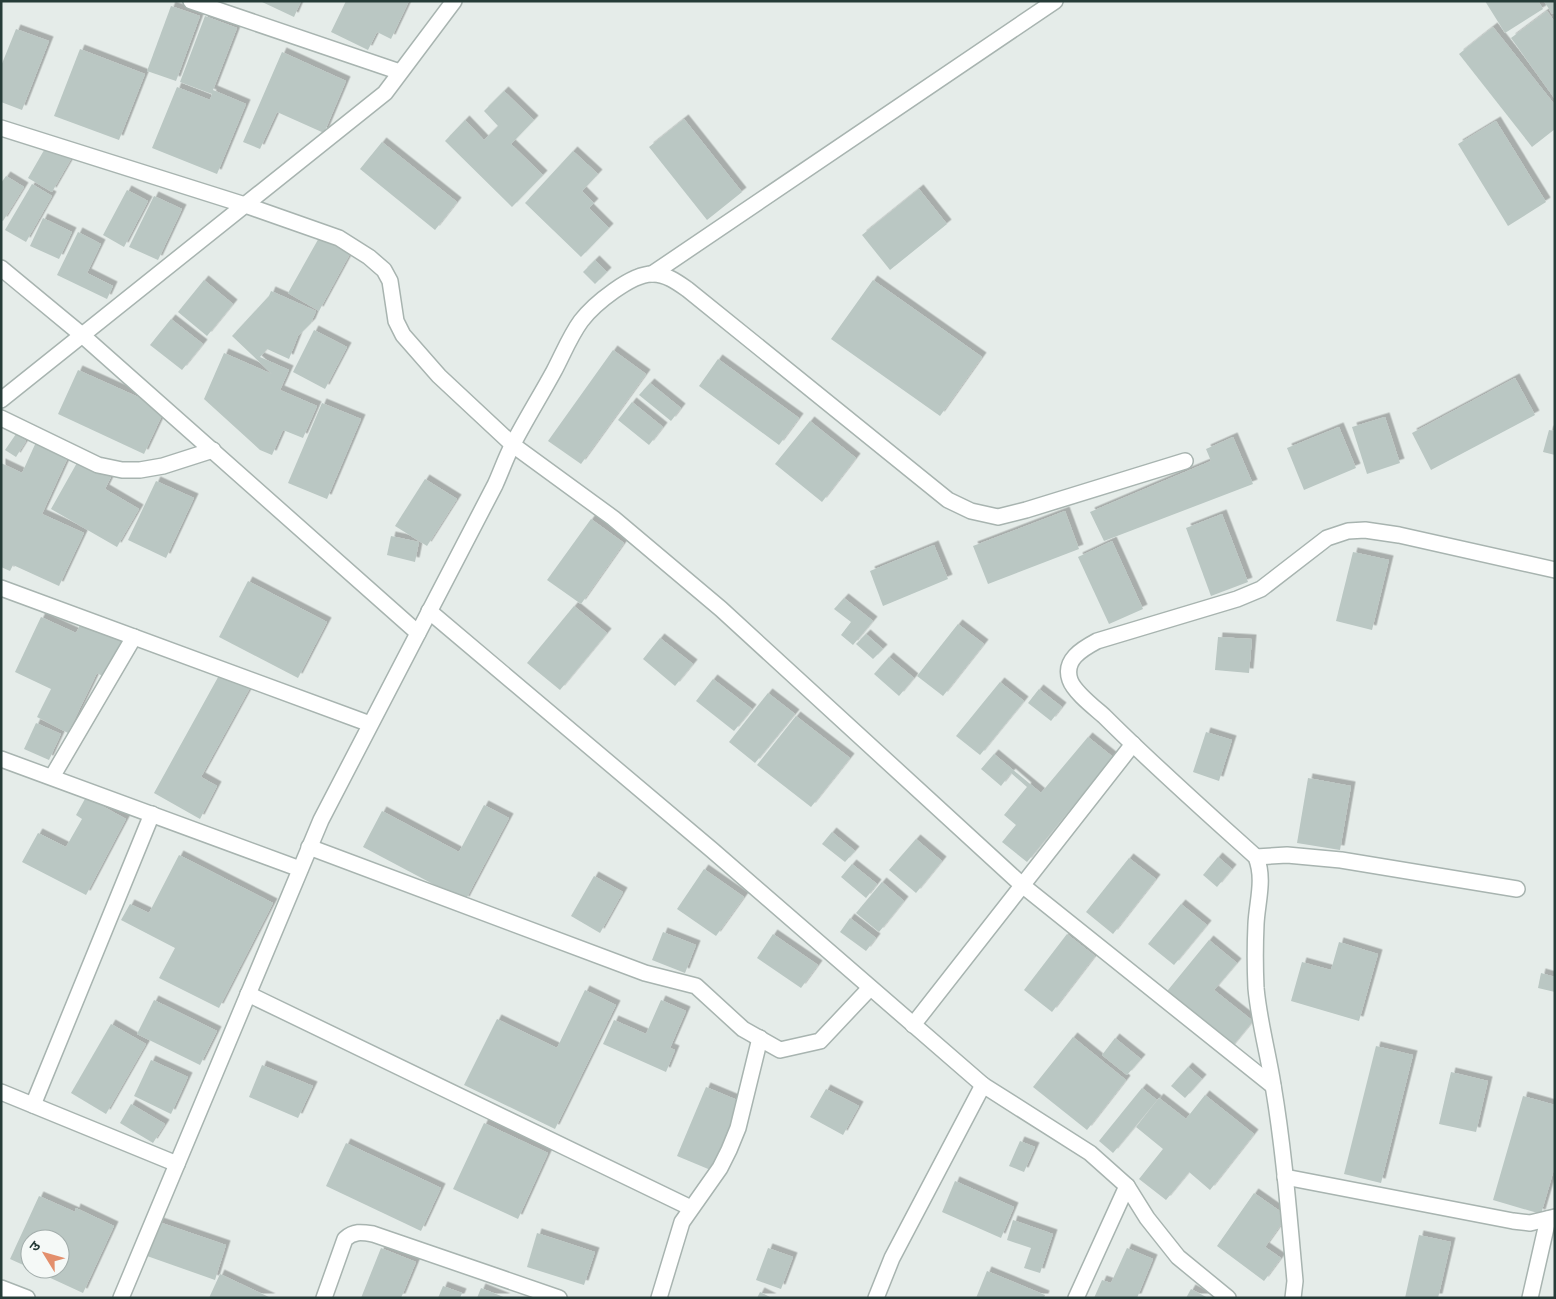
<svg xmlns="http://www.w3.org/2000/svg" width="1556" height="1299" font-family="Ubuntu,'Noto Sans Devanagari',sans-serif">
	<style>
		.building { fill: #bac7c3; filter: url(#shadow) }
		.lines { fill: none; stroke-linecap: round; stroke-linejoin: round }
		.minor-casing { stroke: #a8b4b0; stroke-width: 18 }
		.minor { stroke: #fff; stroke-width: 15 }
	</style>
	<defs>
		<filter id="shadow"><feDropShadow dx="4.5" dy="-4.5" stdDeviation="0" flood-color="#0004"/></filter>
	</defs>
	<rect width="100%" height="100%" fill="#e5ece9"/>
	<g class="building">
		<polygon points="260,1 301,1 294,17"/>
		<polygon points="346,1 409,1 391,39 377,32 368,50 331,32"/>
		<polygon points="1485,1 1538,1 1543,9 1505,33"/>
		<polygon points="1544,1 1555,1 1555,12 1552,14"/>
		<polygon points="171,6 200,16 176,81 147,71"/>
		<polygon points="1547,11 1555,22 1555,99 1511,38"/>
		<polygon points="205,16 237,28 213,90 246,104 217,174 152,148 177,87 210,100 212,94 180,82"/>
		<polygon points="1493,27 1555,105 1555,129 1532,147 1459,54"/>
		<polygon points="16,29 49,41 22,110 1,102 1,66"/>
		<polygon points="80,49 145,74 119,140 54,116"/>
		<polygon points="282,52 346,81 324,133 277,112 260,149 243,142"/>
		<polygon points="504,91 534,120 511,144 543,175 512,207 445,141 465,120 484,140 498,126 484,111"/>
		<polygon points="684,119 742,192 707,220 649,147"/>
		<polygon points="1496,121 1546,202 1508,226 1458,144"/>
		<polygon points="382,142 457,202 435,230 360,169"/>
		<polygon points="47,145 71,159 52,192 28,178"/>
		<polygon points="573,151 598,174 582,191 594,203 589,208 609,228 581,257 525,203"/>
		<polygon points="6,176 24,187 3,221 1,220 1,183"/>
		<polygon points="32,184 52,196 26,242 5,230"/>
		<polygon points="919,189 947,224 890,270 862,235"/>
		<polygon points="127,190 148,201 124,247 103,235"/>
		<polygon points="154,196 182,209 158,260 129,247"/>
		<polygon points="43,218 72,232 59,259 30,246"/>
		<polygon points="78,232 101,244 87,273 113,286 107,299 57,275"/>
		<polygon points="320,236 351,252 319,311 288,293"/>
		<polygon points="595,260 607,272 595,284 583,272"/>
		<polygon points="204,280 233,304 207,336 178,312"/>
		<polygon points="873,280 982,357 940,416 831,339"/>
		<polygon points="271,291 316,311 311,323 298,336 289,359 267,349 260,357 289,370 280,390 317,406 303,438 283,430 272,455 260,450 204,399 224,353 272,374 232,336 269,296"/>
		<polygon points="171,319 203,344 182,370 150,345"/>
		<polygon points="314,330 347,347 325,389 293,372"/>
		<polygon points="613,350 646,374 581,464 548,441"/>
		<polygon points="718,359 799,418 779,445 699,386"/>
		<polygon points="78,370 165,409 144,454 58,414"/>
		<polygon points="1515,378 1535,415 1431,470 1412,433"/>
		<polygon points="650,383 681,408 671,421 639,395"/>
		<polygon points="632,402 663,427 649,445 618,420"/>
		<polygon points="322,403 361,419 327,499 288,483"/>
		<polygon points="1385,417 1400,463 1367,474 1352,427"/>
		<polygon points="810,421 856,458 822,502 775,464"/>
		<polygon points="1339,427 1356,468 1304,490 1287,448"/>
		<polygon points="1549,430 1555,431 1555,455 1543,452"/>
		<polygon points="16,434 26,441 16,457 5,450"/>
		<polygon points="1233,437 1253,484 1104,541 1090,512 1211,461 1206,449"/>
		<polygon points="37,440 69,455 42,514 84,533 59,586 13,565 10,571 1,567 1,463 22,473"/>
		<polygon points="78,461 111,477 105,489 139,509 117,547 51,509"/>
		<polygon points="425,479 457,499 427,546 395,526"/>
		<polygon points="156,481 194,498 166,558 128,540"/>
		<polygon points="1065,511 1079,549 988,584 973,546"/>
		<polygon points="1222,514 1248,582 1211,596 1186,528"/>
		<polygon points="591,519 624,543 581,604 547,580"/>
		<polygon points="391,536 419,542 415,562 387,555"/>
		<polygon points="1112,541 1143,609 1109,624 1078,557"/>
		<polygon points="934,545 948,579 883,606 870,571"/>
		<polygon points="1353,552 1389,560 1372,630 1336,621"/>
		<polygon points="248,581 327,622 298,678 219,637"/>
		<polygon points="844,598 873,621 853,645 841,635 851,622 834,609"/>
		<polygon points="574,606 607,633 560,690 527,663"/>
		<polygon points="41,617 76,633 83,619 126,639 106,678 97,673 68,733 37,717 51,689 15,672"/>
		<polygon points="958,624 984,644 943,696 917,676"/>
		<polygon points="866,634 883,649 873,659 856,644"/>
		<polygon points="1218,637 1252,639 1249,673 1215,670"/>
		<polygon points="660,638 693,664 675,686 643,659"/>
		<polygon points="889,657 914,678 899,696 874,674"/>
		<polygon points="222,670 251,686 201,777 217,786 200,819 154,793"/>
		<polygon points="713,679 752,709 734,731 696,701"/>
		<polygon points="1000,682 1024,701 980,755 956,736"/>
		<polygon points="1039,689 1062,707 1051,721 1028,703"/>
		<polygon points="768,693 795,714 755,763 729,742"/>
		<polygon points="796,716 850,758 811,807 757,765"/>
		<polygon points="36,723 61,734 49,760 24,749"/>
		<polygon points="1206,732 1232,740 1219,781 1193,772"/>
		<polygon points="1088,737 1113,757 1027,862 1002,842 1016,825 1004,815 1027,787 1011,773 1001,786 981,769 994,754 1041,793"/>
		<polygon points="1308,778 1351,786 1340,850 1297,843"/>
		<polygon points="86,797 126,819 86,895 22,862 38,833 66,847 82,819 76,815"/>
		<polygon points="484,805 509,818 465,901 363,847 382,811 459,852"/>
		<polygon points="832,832 855,851 845,862 822,844"/>
		<polygon points="916,839 942,861 916,893 889,870"/>
		<polygon points="179,855 273,903 219,1008 159,978 175,948 121,920 130,904 149,913"/>
		<polygon points="1218,857 1232,869 1217,887 1203,875"/>
		<polygon points="1129,858 1156,879 1113,934 1086,912"/>
		<polygon points="852,864 877,884 866,898 841,877"/>
		<polygon points="704,869 744,897 716,936 677,909"/>
		<polygon points="594,876 623,892 600,933 571,916"/>
		<polygon points="882,882 904,901 879,932 856,913"/>
		<polygon points="1181,904 1207,925 1174,965 1148,944"/>
		<polygon points="850,918 876,938 866,951 840,932"/>
		<polygon points="663,932 696,945 685,973 652,960"/>
		<polygon points="773,934 818,965 801,988 757,958"/>
		<polygon points="1067,934 1095,956 1052,1012 1024,990"/>
		<polygon points="1209,940 1237,963 1214,990 1253,1021 1230,1049 1164,995"/>
		<polygon points="1339,942 1378,954 1359,1021 1291,1001 1302,962 1331,970"/>
		<polygon points="1541,973 1555,977 1555,992 1538,988"/>
		<polygon points="585,990 616,1005 555,1129 464,1085 497,1019 557,1048"/>
		<polygon points="154,1000 217,1031 200,1065 137,1034"/>
		<polygon points="661,1000 686,1011 670,1048 675,1050 666,1072 603,1044 614,1020 646,1034"/>
		<polygon points="111,1024 146,1044 106,1114 71,1093"/>
		<polygon points="1073,1037 1126,1080 1087,1130 1033,1087"/>
		<polygon points="1115,1038 1141,1059 1127,1075 1102,1055"/>
		<polygon points="1376,1046 1413,1055 1381,1183 1344,1174"/>
		<polygon points="151,1060 188,1077 171,1114 134,1096"/>
		<polygon points="262,1065 313,1086 298,1118 249,1097"/>
		<polygon points="1188,1067 1202,1079 1185,1098 1171,1086"/>
		<polygon points="1451,1072 1488,1081 1476,1132 1439,1124"/>
		<polygon points="706,1087 742,1102 713,1171 677,1156"/>
		<polygon points="1142,1088 1157,1100 1113,1153 1099,1141"/>
		<polygon points="826,1089 859,1106 843,1135 810,1117"/>
		<polygon points="1205,1095 1254,1134 1210,1190 1189,1172 1166,1200 1139,1179 1163,1149 1136,1127 1159,1098 1186,1119"/>
		<polygon points="1523,1096 1555,1105 1555,1166 1541,1214 1493,1200"/>
		<polygon points="131,1104 165,1124 153,1143 120,1123"/>
		<polygon points="484,1123 548,1153 518,1219 453,1189"/>
		<polygon points="1020,1141 1035,1147 1024,1172 1009,1166"/>
		<polygon points="346,1143 441,1188 421,1231 326,1186"/>
		<polygon points="955,1181 1014,1207 1001,1238 942,1212"/>
		<polygon points="1254,1193 1287,1216 1265,1247 1281,1258 1264,1281 1217,1246"/>
		<polygon points="39,1196 75,1212 76,1208 114,1226 83,1293 31,1269 60,1269 60,1239 30,1239 30,1268 10,1259"/>
		<polygon points="1013,1220 1053,1234 1040,1273 1024,1268 1031,1248 1007,1240"/>
		<polygon points="159,1222 226,1245 215,1280 147,1256"/>
		<polygon points="537,1233 595,1252 584,1285 527,1267"/>
		<polygon points="1419,1235 1451,1242 1438,1298 1405,1298"/>
		<polygon points="381,1248 416,1262 401,1298 361,1298"/>
		<polygon points="768,1248 793,1257 781,1289 756,1280"/>
		<polygon points="1127,1248 1153,1259 1137,1298 1094,1298 1102,1280 1111,1283"/>
		<polygon points="987,1271 1045,1295 1044,1298 976,1298"/>
		<polygon points="220,1274 271,1298 209,1298"/>
		<polygon points="443,1286 462,1293 460,1298 438,1298"/>
		<polygon points="481,1288 506,1298 477,1298"/>
		<polygon points="1191,1289 1208,1298 1186,1298"/>
		<polygon points="760,1292 772,1298 757,1298"/>
	</g>
	<g class="lines">
		<g class="minor-casing">
			<g id="minor">
				<polyline points="191,1 400,72"/>
				<polyline points="1,128 245,205 339,238 369,257 384,270 390,281 396,321 403,335 439,376 513,445 613,518 721,609 1022,885 1273,1086"/>
				<polyline points="1,268 82,335 418,633"/>
				<polyline points="652,274 1055,1"/>
				<polyline points="1,400 385,93 454,1"/>
				<polyline points="1,418 98,465 122,470 140,470 163,466 213,450"/>
				<polyline points="1,588 370,724"/>
				<polyline points="429,611 712,850 983,1085 1090,1153 1127,1186 1147,1218 1178,1257 1228,1298"/>
				<polyline points="1,759 300,869"/>
				<polyline points="52,777 134,637"/>
				<polyline points="309,847 645,973 696,986 743,1029 780,1050 820,1041 870,988"/>
				<polyline points="1256,857 1287,855 1341,860 1517,889"/>
				<polyline points="248,994 691,1208"/>
				<polyline points="913,1025 1133,744"/>
				<polyline points="1,1092 177,1164"/>
				<polyline points="33,1105 152,814"/>
				<polyline points="1285,1177 1513,1221 1530,1223 1555,1217"/>
				<polyline points="1,1288 27,1298"/>
				<path d="M121 1298 321 820 495 485C501 472 506 457 513 444 526 419 541 395 554 371 563 354 570 336 581 321 594 304 632 273 653 274 666 274 677 282 687 289L948 500 971 511 998 517 1026 510 1185 461"/>
				<path d="M324 1298 345 1239C354 1231 361 1232 373 1234L559 1298"/>
				<polyline points="659,1298 682,1222 720,1168 729,1150 738,1128 760,1038"/>
				<polyline points="876,1298 892,1258 983,1085"/>
				<polyline points="1076,1298 1127,1186"/>
				<path d="M1293 1298 1295 1281C1289 1216 1284 1150 1273 1085 1268 1053 1259 1021 1256 988 1255 967 1255 946 1256 924 1257 902 1265 879 1256 857 1205 811 1153 765 1104 716 1095 708 1074 692 1070 680 1063 660 1082 649 1097 641L1237 599 1261 589 1327 538 1348 531 1365 530 1399 535 1555 570"/>
				<polyline points="1530,1298 1548,1219"/>
			</g>
		</g>
		<use href="#minor" class="minor"/>
	</g>
	<rect width="1556" height="1299" fill="none" stroke="#263c38" stroke-width="5"/>
	<g transform="translate(45 1254) rotate(307)"><circle r="24" fill="#f5f9f7" stroke="#a2adab"/>
	<path d="M0-4L9 19L0 12L-9 19Z" fill="#e38f6c"/>
	<text y="-8" font-size="14" font-weight="bold" text-anchor="middle" fill="#263c38">उ</text>
	</g>
</svg>
